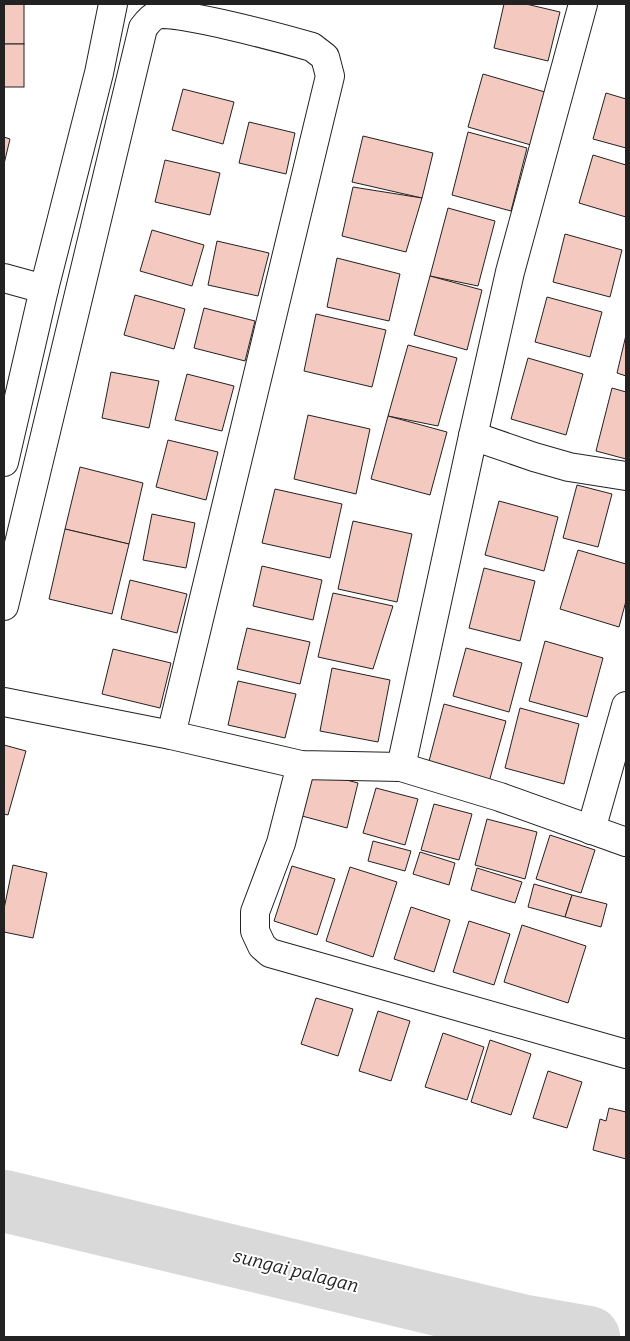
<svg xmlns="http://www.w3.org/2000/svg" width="630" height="1341" font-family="Bitter,serif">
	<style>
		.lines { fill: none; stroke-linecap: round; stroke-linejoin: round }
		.river { stroke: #d9d9d9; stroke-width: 62 }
		.building { fill: #f3c9c0; stroke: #222 }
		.street-casing { stroke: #222; stroke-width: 30 }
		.street { stroke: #fff; stroke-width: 28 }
		.labels { text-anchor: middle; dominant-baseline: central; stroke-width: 4; stroke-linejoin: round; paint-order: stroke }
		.water-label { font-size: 18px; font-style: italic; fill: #222; stroke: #fff }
	</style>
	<rect width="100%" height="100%" fill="#fff"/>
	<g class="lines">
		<polyline class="river" points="4,1201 521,1325 589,1337"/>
	</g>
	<g class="building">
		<rect x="4" y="4" width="20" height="40"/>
		<polygon points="504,4 526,4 560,12 548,61 494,48"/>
		<rect x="4" y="44" width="20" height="43"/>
		<polygon points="483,74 545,92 531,145 468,127"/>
		<polygon points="183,89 234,102 223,144 172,130"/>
		<polygon points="606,93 626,99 626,148 593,139"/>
		<polygon points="249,122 295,133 286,174 239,163"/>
		<polygon points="468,132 527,148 511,211 452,195"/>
		<polygon points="363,136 433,153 422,198 352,182"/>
		<polygon points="4,137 10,139 4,164"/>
		<polygon points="593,155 626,165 626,217 579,203"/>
		<polygon points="165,160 220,173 210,215 155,202"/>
		<polygon points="353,187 422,198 406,252 342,236"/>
		<polygon points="448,208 495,221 478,286 430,276"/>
		<polygon points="152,230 204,245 192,286 140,271"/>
		<polygon points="565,234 622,250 610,297 553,282"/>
		<polygon points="217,241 269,253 258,296 208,285"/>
		<polygon points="337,258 400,274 389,321 327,307"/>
		<polygon points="430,276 482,290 467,350 414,335"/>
		<polygon points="135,295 185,309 174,349 124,335"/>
		<polygon points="547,297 602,312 590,357 535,342"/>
		<polygon points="204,308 255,321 245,361 194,348"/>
		<polygon points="316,314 386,330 372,387 304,371"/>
		<polygon points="626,335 626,376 617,373"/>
		<polygon points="408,345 457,358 438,426 388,416"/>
		<polygon points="528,358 583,374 566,435 511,419"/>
		<polygon points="111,372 159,381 149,428 102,418"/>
		<polygon points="187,374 234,386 222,431 175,420"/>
		<polygon points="612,388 626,392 626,459 596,451"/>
		<polygon points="308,415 370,429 356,494 294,479"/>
		<polygon points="388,416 447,432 430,495 371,479"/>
		<polygon points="168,440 218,452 206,500 156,487"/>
		<polygon points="80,467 143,483 129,544 65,529"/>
		<polygon points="577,485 612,494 598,547 563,538"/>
		<polygon points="275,489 342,504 330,558 262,543"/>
		<polygon points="499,501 558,517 544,571 485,555"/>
		<polygon points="152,514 195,523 186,568 143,560"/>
		<polygon points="353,521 412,534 397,602 338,589"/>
		<polygon points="65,529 129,544 112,614 49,599"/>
		<polygon points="578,550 626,564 626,601 619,627 560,609"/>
		<polygon points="262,566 322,580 313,620 253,606"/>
		<polygon points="484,568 535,581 520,641 469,628"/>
		<polygon points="130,580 187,594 177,633 121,619"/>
		<polygon points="333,593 393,606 373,669 318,657"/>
		<polygon points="247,628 310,642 300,684 237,669"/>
		<polygon points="545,641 603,658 587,717 529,701"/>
		<polygon points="466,648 522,663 509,712 453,696"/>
		<polygon points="113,649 171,663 160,708 102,694"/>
		<polygon points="332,668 390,680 378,742 320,731"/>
		<polygon points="238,681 296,694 285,738 228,725"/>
		<polygon points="444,704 506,721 489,782 428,765"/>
		<polygon points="520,708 579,724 564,784 505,768"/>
		<polygon points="4,745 26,751 8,815 4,814"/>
		<polygon points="313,771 358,783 347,828 302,816"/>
		<polygon points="376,788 418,799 405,845 363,833"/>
		<polygon points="434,804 472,814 459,860 421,850"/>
		<polygon points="487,819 537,832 525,879 475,865"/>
		<polygon points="550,835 595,850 581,893 536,879"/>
		<polygon points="373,841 411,851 405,871 368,861"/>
		<polygon points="420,852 455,863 449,885 413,874"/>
		<polygon points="13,865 47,873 33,938 4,932 4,909"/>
		<polygon points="292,866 335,879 317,935 274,921"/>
		<polygon points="350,867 397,882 373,957 326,941"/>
		<polygon points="477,868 522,882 515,903 471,890"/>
		<polygon points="534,884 572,895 565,917 528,907"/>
		<polygon points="572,895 607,904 601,927 565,917"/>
		<polygon points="411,907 450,920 434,972 394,959"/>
		<polygon points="469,921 510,934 494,985 453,972"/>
		<polygon points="522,925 586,946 568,1003 504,982"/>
		<polygon points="316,998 353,1009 338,1056 301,1044"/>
		<polygon points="378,1011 410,1021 391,1081 359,1071"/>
		<polygon points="443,1033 484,1047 467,1100 425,1087"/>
		<polygon points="490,1040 531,1054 511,1115 471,1102"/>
		<polygon points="548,1071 582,1082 567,1128 533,1118"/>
		<polygon points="609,1108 626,1112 626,1159 593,1150 600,1119 606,1121"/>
	</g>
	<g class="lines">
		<g class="street-casing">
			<g id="street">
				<polyline points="4,278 44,289"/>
				<polyline points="473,436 534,457 569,467 626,476"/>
				<polyline points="4,462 44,289 99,73 113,4"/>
				<path d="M4 606 143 28C146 24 151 17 157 15 174 9 288 40 312 47L325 57 330 76 171 735"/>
				<polyline points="4,702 171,735 301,765 401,767 500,797 626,842"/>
				<polyline points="301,765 281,843 255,912 255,931 262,946 270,953 626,1054"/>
				<polyline points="401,767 473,436 510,272 583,4"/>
				<polyline points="591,830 626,706"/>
			</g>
		</g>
		<use href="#street" class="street"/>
	</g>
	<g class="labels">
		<g class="water-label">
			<text transform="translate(296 1271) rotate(14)">sungai palagan</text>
		</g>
	</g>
	<rect width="630" height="1341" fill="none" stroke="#222222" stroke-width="10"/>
</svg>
